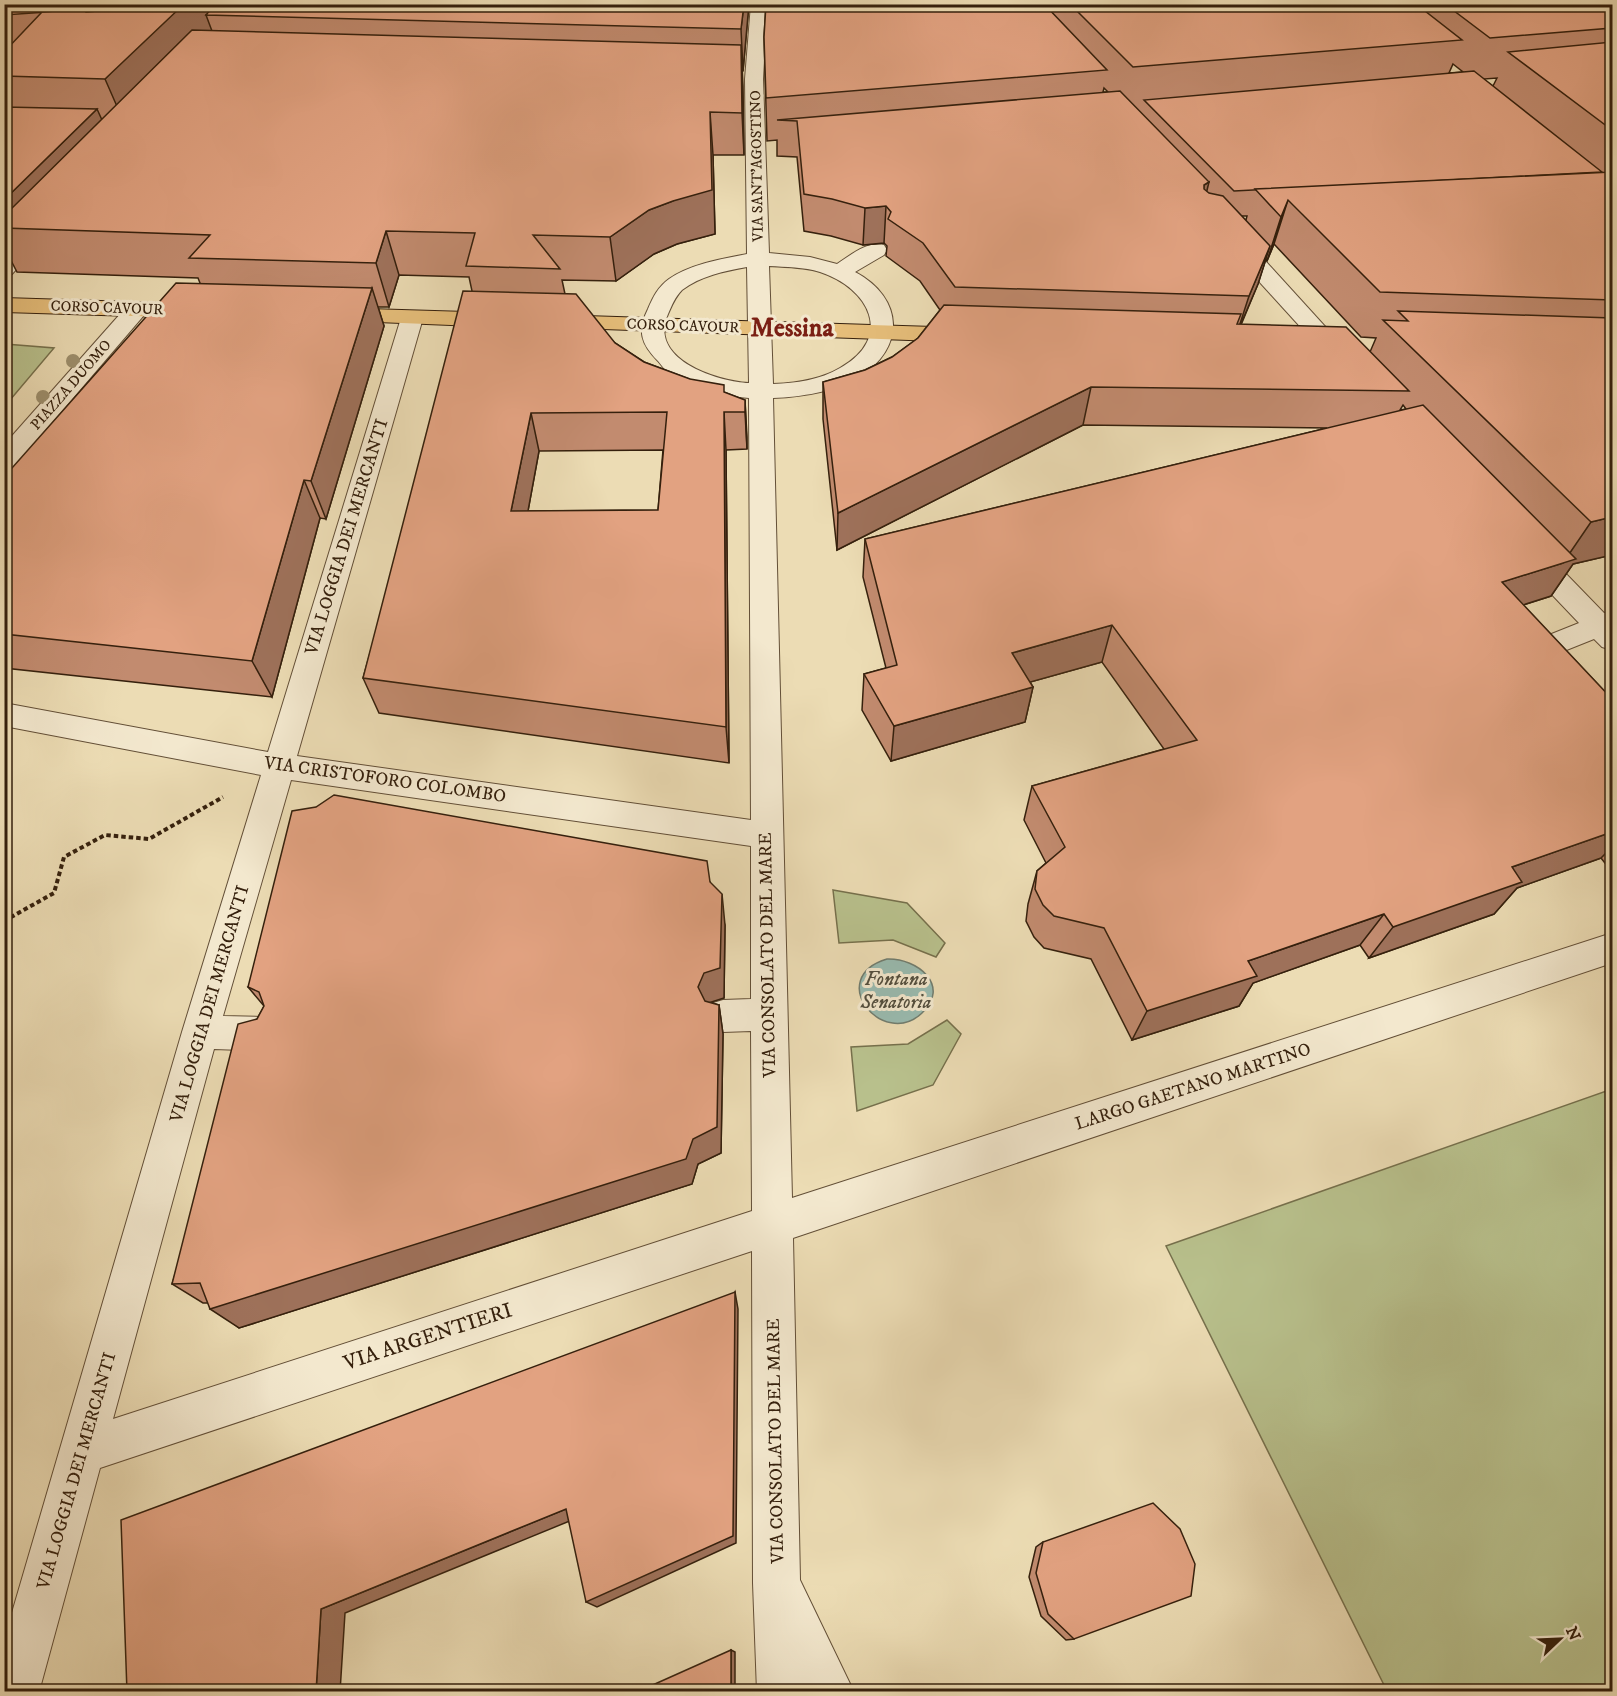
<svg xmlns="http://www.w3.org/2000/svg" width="1617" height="1696" font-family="'IM FELL DW Pica',serif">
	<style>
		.green { fill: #b8c08c; stroke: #76704c; stroke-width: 1.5 }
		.water { fill: #99bbb0; stroke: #717d6f; stroke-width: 1.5 }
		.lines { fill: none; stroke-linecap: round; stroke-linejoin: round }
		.minor-casing { stroke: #634f37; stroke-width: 2 }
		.major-casing { stroke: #35200d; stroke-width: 2 }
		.path-far1 { stroke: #35200d; stroke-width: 2; stroke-dasharray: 2 1.5; stroke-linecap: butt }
		.path { stroke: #35200d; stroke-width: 4; stroke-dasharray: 4.5 3; stroke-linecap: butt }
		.minor { fill: #f3e8ce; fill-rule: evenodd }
		.major { fill: #e6be7a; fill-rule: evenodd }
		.tree { fill: #9d8f6d }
		.wall { fill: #c28b6f; stroke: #35200d; stroke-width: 1.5; fill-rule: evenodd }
		.shaded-wall { fill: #9e715a; stroke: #35200d; stroke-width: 1.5 }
		.building { fill: #e2a281; stroke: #35200d; stroke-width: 1.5; fill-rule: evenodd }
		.labels { text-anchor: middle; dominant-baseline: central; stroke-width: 6; stroke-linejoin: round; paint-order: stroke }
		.far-street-label { font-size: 15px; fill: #35200d; stroke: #f3e8ce }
		.street-label { font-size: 18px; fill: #35200d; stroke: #f3e8ce }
		.water-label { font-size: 20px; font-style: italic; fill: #534e3e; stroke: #f3e8ce }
		.near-street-label { font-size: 21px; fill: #35200d; stroke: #f3e8ce }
		.far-town-label { font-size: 26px; font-weight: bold; fill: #7a1f14; stroke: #f3e8ce }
	</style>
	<rect width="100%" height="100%" fill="#ecdcb4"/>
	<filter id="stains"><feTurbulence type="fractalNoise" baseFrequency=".00333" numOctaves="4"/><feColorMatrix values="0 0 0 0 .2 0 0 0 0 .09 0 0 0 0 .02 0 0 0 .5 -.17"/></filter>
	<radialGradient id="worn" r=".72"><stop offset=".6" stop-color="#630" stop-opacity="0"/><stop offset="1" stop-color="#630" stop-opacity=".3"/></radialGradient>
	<g class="green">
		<polygon points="5,344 54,348 5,406 4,344"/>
		<polygon points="833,890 907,903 945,943 936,957 893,940 839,943"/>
		<polygon points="947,1020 961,1034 933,1085 857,1111 851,1047 908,1044"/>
		<polygon points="1612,1089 1612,1691 1387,1691 1166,1246"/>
	</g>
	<path class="water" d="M887 959C918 958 951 986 922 1013 883 1050 824 978 887 959Z"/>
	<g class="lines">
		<g class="minor-casing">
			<g id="minor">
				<path d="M751 4H767L763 79 769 253 810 257 837 264C851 255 867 241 884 245L887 250 884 255 855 272C904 298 906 348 859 377 834 392 801 397 773 398L792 1198 1612 933V963L793 1238 800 1580 854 1692H757L753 1583 752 1251 100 1468 39 1692H4V1640L182 1032 261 775 4 726V703L268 752 401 318 404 313 412 311 420 313 423 318 297 756 751 820 749 398C723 396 691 391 670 375 666 371 662 366 658 361 641 344 637 331 648 309 653 297 658 287 669 279 691 264 721 259 747 254L745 79ZM769 266C786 267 804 267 820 272 869 288 895 337 840 368 820 380 796 383 773 384ZM747 267 749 383C715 381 648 359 668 314 672 305 675 297 682 290 700 276 725 271 747 267ZM291 780 751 846V999L723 1000 710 1004 705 1016 710 1028 723 1032 751 1031 752 1211 113 1419 214 1049 267 1051 280 1046 285 1034 280 1022 267 1017 223 1016Z"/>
				<polygon points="43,223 50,225 54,229 50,233 12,274 4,275 4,256 36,225"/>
				<polygon points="1232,232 1240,233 1351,355 1355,360 1351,365 1343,367 1335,365 1224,243 1221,238 1224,233"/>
				<polygon points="137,302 145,304 148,309 145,314 13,468 4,470 4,445 129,304"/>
				<polygon points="1528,543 1538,545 1604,613 1612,611 1612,650 1602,647 1594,639 1564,651 1612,704 1612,734 1601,731 1529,648 1534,641 1579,623 1518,559 1514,552 1518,545"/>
			</g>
		</g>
		<g class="major-casing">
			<g id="major">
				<polygon points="4,298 198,304 206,306 209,311 206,316 198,318 4,312"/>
				<polygon points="336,308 500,313 508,315 511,320 508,325 500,327 328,320 325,315 328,310"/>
				<polygon points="555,315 965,328 973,330 977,335 973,340 965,342 547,327 544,322 547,317"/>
			</g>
		</g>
		<polyline class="path-far1" points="104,13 115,4"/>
		<polyline class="path" points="4,921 54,893 64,857 105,835 149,839 223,797"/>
		<use href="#minor" class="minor"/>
		<use href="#major" class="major"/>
	</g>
	<g class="tree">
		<circle cx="73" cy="361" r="7"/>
		<circle cx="43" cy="397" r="7"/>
	</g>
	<g class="wall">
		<path d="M4 4H99L100 11 148 7 151 4H749L743 71H742L744 155H713L715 234 677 244 654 254 616 281 562 280 565 294 615 343 644 362 745 400 747 449 726 450 729 763 379 713 363 678 472 291 469 277 399 275 389 307H378L384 326 326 519 320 518 272 697 4 668V477L200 283 198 278 17 272 6 251 4 252V52L9 47 4 48ZM663 450 658 510 528 511 539 451Z"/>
		<path d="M766 4H1612V555L1573 564 1551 596 1523 605 1612 699V872L1601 858 1517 888 1494 914 1369 958 1360 945 1253 983 1239 1006 1132 1040 1091 959 1044 948 1034 937 1026 921 1028 904 1037 871 1046 863 1024 820 1032 786 1164 749 1102 662 1030 682 1033 687 1025 722 891 761 862 710 864 674 886 668 863 577 865 539 1327 428 1083 425 837 550 823 419V382L865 370 892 357 918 338 940 310 920 281 886 256 887 246 884 243 863 245 831 236 804 231 797 157 777 156V140L767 141 764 37ZM1453 64 1463 72 1449 73ZM1497 78 1493 86 1483 79ZM1104 88 1108 92H1103ZM1241 216H1247L1246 220ZM1274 244 1361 337 1376 338 1370 352 1241 325 1258 284 1266 259 1267 261ZM1403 405 1406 409 1400 410Z"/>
		<polygon points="710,882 725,925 724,998 710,1002 719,1005 723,1034 721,1153 698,1164 692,1184 239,1328 208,1303 203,1303 172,1284 257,1019 264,1006 248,987"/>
		<polygon points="1043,1542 1074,1639 1066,1640 1041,1616 1029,1577 1036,1547"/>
	</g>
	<g class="shaded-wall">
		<polygon points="90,4 99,4 103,40 90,9"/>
		<polygon points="174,4 209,4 213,15 206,15 212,31 126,127 105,79"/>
		<polygon points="744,4 749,4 743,71 741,29"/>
		<polygon points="741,45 743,86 744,155 742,113"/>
		<polygon points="97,109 112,142 4,228 4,200"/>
		<polygon points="710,112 713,155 715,234 677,244 654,254 616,281 610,237 649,210 673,201"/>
		<polygon points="1209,182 1200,219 1204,185"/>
		<polygon points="1288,200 1274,244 1267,261 1281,217"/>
		<polygon points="886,206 884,243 863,245 865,208"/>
		<polygon points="386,231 399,275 389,307 376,263"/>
		<polygon points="1270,246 1258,284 1237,333 1249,296"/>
		<polygon points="372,288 384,326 326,519 311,481"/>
		<polygon points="1091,387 1083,425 837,550 838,513"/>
		<polygon points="745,400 747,437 747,449 745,412"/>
		<polygon points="724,412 726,450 729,763 726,727"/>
		<polygon points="531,413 539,451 521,549 511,511"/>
		<polygon points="304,480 320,518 272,697 252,661"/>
		<polygon points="1612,517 1612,555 1573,564 1551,596 1479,619 1502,582 1563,563 1591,522"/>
		<polygon points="1112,625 1102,662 1005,689 1012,653"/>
		<polygon points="1033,687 1025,722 891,761 894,726"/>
		<polygon points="1612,832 1612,847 1601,858 1517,888 1494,914 1369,958 1393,927 1512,867"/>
		<polygon points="722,894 725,925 724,998 708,1003 703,1017 698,987"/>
		<polygon points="1384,914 1360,945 1253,983 1239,1006 1132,1040 1147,1011 1248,961"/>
		<polygon points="719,1005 723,1034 721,1153 698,1164 692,1184 239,1328 210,1309"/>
		<polygon points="735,1292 738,1309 736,1543 597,1607 586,1602"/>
		<polygon points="566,1509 577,1518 345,1613 340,1692 316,1692 321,1609"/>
		<polygon points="731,1650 735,1652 735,1692 731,1692"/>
	</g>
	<g class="building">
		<polygon points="4,4 90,4 90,9 4,15"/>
		<polygon points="151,4 184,4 105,79 4,76 4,52 42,12 85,9 86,12 148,7"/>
		<polygon points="210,4 744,4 741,29 206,15 212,8"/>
		<polygon points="766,4 1044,4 1107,70 766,98 764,37"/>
		<polygon points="1070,4 1416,4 1462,40 1133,67"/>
		<polygon points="1445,4 1612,4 1612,28 1490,38"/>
		<polygon points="192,30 741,45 742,113 710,112 712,190 673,201 649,210 610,237 533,235 560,269 466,266 475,233 386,231 376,263 189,258 210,235 4,228 4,216"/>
		<polygon points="1612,42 1612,130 1508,52"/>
		<polygon points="1474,71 1602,172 1234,191 1144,100"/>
		<polygon points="1120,91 1209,182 1204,185 1204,189 1209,193 1223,196 1270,246 1249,296 955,287 923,243 888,219 891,212 886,206 865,208 832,199 804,194 797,121 777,120"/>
		<polygon points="4,107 97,109 4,200"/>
		<polygon points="1612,172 1612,300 1380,292 1288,200 1281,217 1255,189"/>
		<polygon points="176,283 372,288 311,481 304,480 252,661 4,634 4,477"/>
		<path d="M463 291 576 294 615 343 644 362 690 379 724 385V392L745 400V412H724L726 727 363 678ZM667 412 658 510 511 511 531 413Z"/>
		<polygon points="944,305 1241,314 1237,324 1346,327 1409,391 1091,387 838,513 823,382 865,370 892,357 918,338"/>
		<polygon points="1398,311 1612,318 1612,517 1591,522 1383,320 1408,321"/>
		<polygon points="1423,405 1576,559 1502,582 1612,699 1612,832 1512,867 1522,882 1393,927 1384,914 1248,961 1257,976 1147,1011 1104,928 1054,916 1043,905 1035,889 1037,871 1065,847 1032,786 1197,740 1112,625 1012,653 1033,687 894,726 864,674 897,665 865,539"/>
		<polygon points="334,795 707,861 710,882 722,894 720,968 704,973 698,987 705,1001 719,1005 717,1127 693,1139 686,1159 210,1309 200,1283 172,1284 238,1024 257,1019 264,1006 259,992 248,987 292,811 316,807"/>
		<polygon points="735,1292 733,1536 586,1602 566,1509 321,1609 316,1692 127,1692 121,1520"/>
		<polygon points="1153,1503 1180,1529 1195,1564 1191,1596 1074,1639 1048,1614 1036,1573 1043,1542"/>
		<polygon points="731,1650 731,1692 637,1692"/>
	</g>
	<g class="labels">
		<g class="far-street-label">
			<text transform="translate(757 166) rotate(-91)">VIA SANT'AGOSTINO</text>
			<text transform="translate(107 308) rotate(2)">CORSO CAVOUR</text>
			<text transform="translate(683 326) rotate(2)">CORSO CAVOUR</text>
			<text transform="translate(71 385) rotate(-49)">PIAZZA DUOMO</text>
		</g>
		<g class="street-label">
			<text transform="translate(347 537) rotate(-73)">VIA LOGGIA DEI MERCANTI</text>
			<text transform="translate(385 780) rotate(8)">VIA CRISTOFORO COLOMBO</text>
			<text transform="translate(768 955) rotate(-91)">VIA CONSOLATO DEL MARE</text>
			<text transform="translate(210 1004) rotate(-74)">VIA LOGGIA DEI MERCANTI</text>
			<text transform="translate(1193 1087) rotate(-18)">LARGO GAETANO MARTINO</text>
			<text transform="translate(776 1441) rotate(-91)">VIA CONSOLATO DEL MARE</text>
			<text transform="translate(77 1471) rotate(-74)">VIA LOGGIA DEI MERCANTI</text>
		</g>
		<g class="water-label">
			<text x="896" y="979">Fontana<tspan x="896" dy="23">Senatoria</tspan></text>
		</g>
		<g class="near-street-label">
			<text transform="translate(428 1337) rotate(-18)">VIA ARGENTIERI</text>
		</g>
		<g class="far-town-label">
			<text x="792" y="328">Messina</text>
		</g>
	</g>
	<rect width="1617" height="1696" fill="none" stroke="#ecdcb4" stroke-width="24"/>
	<rect x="6" y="6" width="1605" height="1684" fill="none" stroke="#35200d" stroke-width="3"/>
	<rect x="12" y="12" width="1593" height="1672" fill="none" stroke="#35200d" stroke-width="1.5"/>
	<g transform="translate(1560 1639) rotate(67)" stroke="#f3e8ce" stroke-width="4.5" paint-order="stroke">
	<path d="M0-4.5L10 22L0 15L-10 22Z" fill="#35200d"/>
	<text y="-9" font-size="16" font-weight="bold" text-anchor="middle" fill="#35200d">N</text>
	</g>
	<rect width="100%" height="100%" filter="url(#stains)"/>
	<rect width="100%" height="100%" fill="url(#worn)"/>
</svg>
